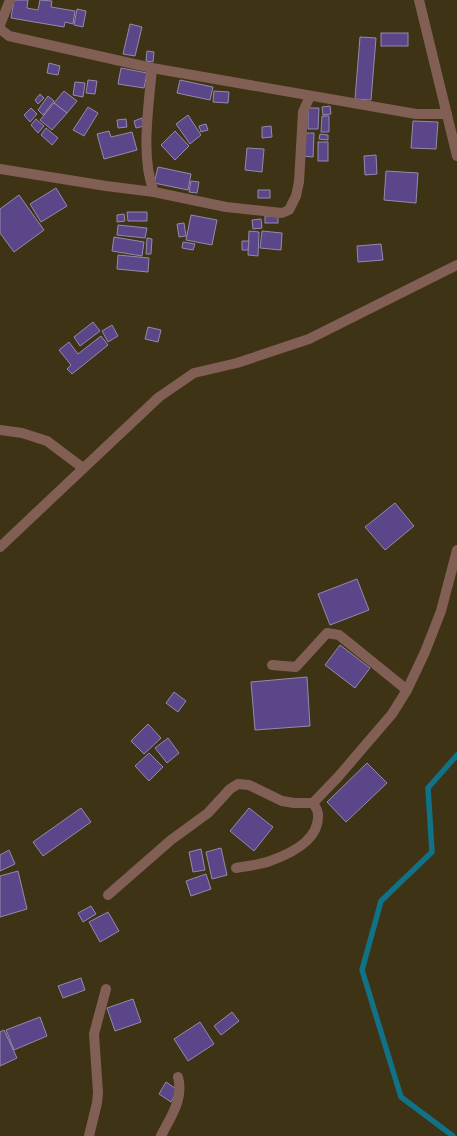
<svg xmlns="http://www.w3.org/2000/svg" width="457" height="1136" font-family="'Roboto Condensed',sans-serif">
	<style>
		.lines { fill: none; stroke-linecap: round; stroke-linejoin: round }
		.stream { stroke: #117185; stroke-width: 5.5 }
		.building { fill: #5b4689; stroke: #938bab }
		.minor { stroke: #825f54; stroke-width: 10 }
	</style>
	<rect width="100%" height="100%" fill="#3e3315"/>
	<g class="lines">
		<polyline class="stream" points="453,1136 401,1097 362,970 381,901 432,852 428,788 457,755"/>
	</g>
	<g class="building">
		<polygon points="14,0 28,0 27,8 38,10 40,0 52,1 51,7 75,11 73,24 65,22 64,27 11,18"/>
		<polygon points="77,9 86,11 83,27 74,25"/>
		<polygon points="130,24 142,27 135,56 123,54"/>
		<rect x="381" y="33" width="27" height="13"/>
		<polygon points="360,37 376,38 371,100 355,99"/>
		<polygon points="147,51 154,52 153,62 146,61"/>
		<polygon points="49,63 60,66 58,75 47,73"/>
		<polygon points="121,68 147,73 144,88 118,84"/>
		<polygon points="88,80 97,81 95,94 86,93"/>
		<polygon points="180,80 213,87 210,100 177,93"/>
		<polygon points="75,82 85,83 83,97 73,95"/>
		<polygon points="64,91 77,101 67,113 54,103"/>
		<polygon points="214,91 229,92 228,103 213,102"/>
		<polygon points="40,94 44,98 38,104 35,100"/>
		<polygon points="48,96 54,101 43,115 38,110"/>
		<polygon points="54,103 67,113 52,130 40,120"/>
		<polygon points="330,106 331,114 323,115 322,107"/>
		<polygon points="88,107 98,113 84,136 73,130"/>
		<polygon points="31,108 37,114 30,122 24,115"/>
		<polygon points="308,108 319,108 318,129 308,129"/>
		<polygon points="188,115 201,135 190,144 176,124"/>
		<polygon points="322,116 329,116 329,132 321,132"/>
		<polygon points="142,118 144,126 136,128 134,121"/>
		<polygon points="36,119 44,126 38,133 31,125"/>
		<polygon points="126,119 127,127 118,128 117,120"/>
		<polygon points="413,121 438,122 436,149 411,148"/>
		<polygon points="206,124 208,130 201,132 199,126"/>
		<polygon points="271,126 272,137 262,138 262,127"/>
		<polygon points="46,128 58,138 52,145 41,135"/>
		<polygon points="109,131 111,137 132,132 137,150 104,159 97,134"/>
		<polygon points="175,131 189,146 175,160 161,145"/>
		<polygon points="303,133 314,133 313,157 302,156"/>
		<polygon points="320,134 328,135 328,140 319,139"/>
		<rect x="318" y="142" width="10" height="19"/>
		<polygon points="247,148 264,149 262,172 245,170"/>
		<polygon points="376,155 377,174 365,175 364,156"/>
		<polygon points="158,167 191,174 188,190 154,183"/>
		<polygon points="386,171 418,173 416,203 384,200"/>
		<polygon points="191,181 199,182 197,193 189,192"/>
		<polygon points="56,188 67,206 41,222 30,204"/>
		<rect x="258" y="190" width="12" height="8"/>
		<polygon points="19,195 44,230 14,252 0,233 0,209"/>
		<polygon points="127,212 147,212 147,221 128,221"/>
		<polygon points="124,214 125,221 117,222 117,215"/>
		<polygon points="191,215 217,220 212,245 186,240"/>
		<rect x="265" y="216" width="13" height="7"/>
		<polygon points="261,219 262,228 253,229 252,220"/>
		<polygon points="184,223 186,236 179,237 177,224"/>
		<polygon points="118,225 147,228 145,238 117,235"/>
		<polygon points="249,231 259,232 258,256 248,255"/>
		<polygon points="262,231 282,233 281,250 260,248"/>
		<polygon points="114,237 144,242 142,256 112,251"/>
		<polygon points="147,238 152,239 151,254 146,254"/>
		<polygon points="242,241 249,241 248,250 242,250"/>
		<polygon points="183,242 195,244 193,250 182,248"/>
		<polygon points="381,244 383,260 358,262 357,246"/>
		<polygon points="118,255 149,258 148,272 117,269"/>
		<polygon points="93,322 100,331 80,346 74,337"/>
		<polygon points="112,325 118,336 108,342 102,331"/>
		<polygon points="148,327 161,330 158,342 145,339"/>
		<polygon points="101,336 108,345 72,374 67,369 71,365 59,350 69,342 78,354"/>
		<polygon points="395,503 414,526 385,550 365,527"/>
		<polygon points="357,579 369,610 330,625 318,594"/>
		<polygon points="340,645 370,668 355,688 325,665"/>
		<polygon points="307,677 310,726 255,730 251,682"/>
		<polygon points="174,692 186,701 178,712 166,703"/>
		<polygon points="148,724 161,738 144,754 131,741"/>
		<polygon points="168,738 179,753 167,763 155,748"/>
		<polygon points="149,753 163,767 149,781 135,766"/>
		<polygon points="367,763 387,783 346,822 327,802"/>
		<polygon points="81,808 91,822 43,856 33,842"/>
		<polygon points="249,808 273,827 254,851 230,831"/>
		<polygon points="221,848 227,875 212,879 206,852"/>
		<polygon points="201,849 205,870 193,872 189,852"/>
		<polygon points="9,850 15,864 0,871 0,855"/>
		<polygon points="18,871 27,909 0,917 0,876"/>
		<polygon points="206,874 211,889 191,896 186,881"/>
		<polygon points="91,906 96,914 83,922 78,913"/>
		<polygon points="108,912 119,931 100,942 89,922"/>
		<polygon points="81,978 85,990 63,998 58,986"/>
		<polygon points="133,999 141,1022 115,1031 107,1008"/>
		<polygon points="232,1012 239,1021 221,1035 214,1026"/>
		<polygon points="40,1017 47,1036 14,1050 6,1030"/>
		<polygon points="200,1022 214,1044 188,1061 174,1039"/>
		<polygon points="4,1030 17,1058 0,1066 0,1032"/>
		<polygon points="166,1082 178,1090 171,1102 159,1094"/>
	</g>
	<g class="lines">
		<g class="minor">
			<polyline points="419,0 457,156"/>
			<polyline points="0,25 10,0"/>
			<polyline points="0,29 9,36 152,68 416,114 447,114"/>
			<path d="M152 68C149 105 140 157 154 192"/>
			<polyline points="0,169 106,186 154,192 226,207 282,213 289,210 296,196 299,182 303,112 310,96"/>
			<polyline points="0,430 22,433 47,441 83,468"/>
			<polyline points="0,547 159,397 194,373 237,363 309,339 457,265"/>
			<polyline points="272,665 296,667 327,633 339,635 407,690"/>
			<path d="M236 868C247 866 259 865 270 861 290 854 320 840 318 814 318 811 315 806 313 803"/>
			<polyline points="108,895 171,840 208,813 230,789 238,784 249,785 282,801 294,803 313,803 338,777 392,714 407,690 425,652 441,611 457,550"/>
			<polyline points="89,1136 97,1103 98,1093 94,1034 106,989"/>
			<path d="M161 1136C171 1116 184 1099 178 1077"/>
		</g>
	</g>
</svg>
